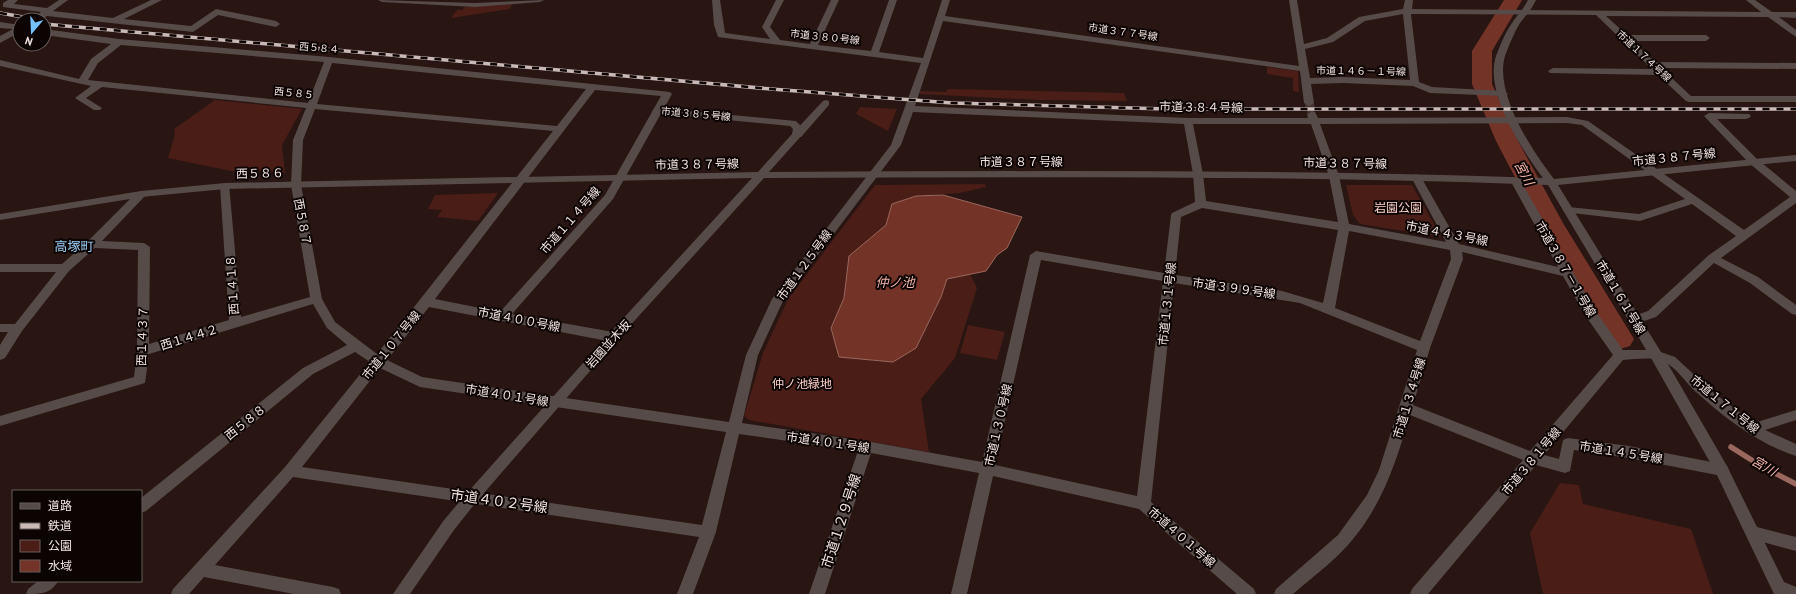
<svg xmlns="http://www.w3.org/2000/svg" width="1796" height="594" font-family="'PT Sans','Noto Sans JP',sans-serif">
	<style>
		.green { fill: #4a1e17 }
		.water { fill: #743327; stroke: #9a685e }
		.lines { fill: none; stroke-linecap: round; stroke-linejoin: round }
		.stream { stroke: #9a685e; stroke-width: 5.5 }
		.river { fill: #743327; fill-rule: evenodd }
		.minor-tunnel { stroke: #473430; stroke-width: 9; stroke-dasharray: 9 4.5; stroke-linecap: butt }
		.minor { fill: #564b49; fill-rule: evenodd }
		.tertiary { fill: #564b49; fill-rule: evenodd }
		.rail-casing { stroke: #cabab7; stroke-width: 3.5 }
		.rail { stroke: #0b0403; stroke-width: 2.5; stroke-dasharray: 7; stroke-linecap: butt }
		.labels { text-anchor: middle; dominant-baseline: central; stroke-width: 4; stroke-linejoin: round; paint-order: stroke }
		.far-street-label { font-size: 10px; fill: #f2e3e0; stroke: #0b0403 }
		.street-label { font-size: 12px; fill: #f2e3e0; stroke: #0b0403 }
		.park-label { font-size: 12px; fill: #facfc6; stroke: #0b0403 }
		.water-label { font-size: 13px; font-style: italic; fill: #f2b4a8; stroke: #0b0403 }
		.neighbourhood-label { font-size: 13px; fill: #98cef6; stroke: #0b0403 }
		.near-street-label { font-size: 14px; fill: #f2e3e0; stroke: #0b0403 }
	</style>
	<rect width="100%" height="100%" fill="#291511"/>
	<g class="green">
		<polygon points="512,4 510,9 451,18 457,10 462,10 465,7"/>
		<polygon points="1267,67 1298,71 1299,92 1293,91 1293,78 1267,74"/>
		<polygon points="948,89 1124,93 1127,101 1039,100 920,94 920,91 946,92"/>
		<polygon points="215,100 302,109 282,145 285,173 257,170 231,171 168,158 175,134 174,129"/>
		<polygon points="860,107 897,109 888,131 856,114"/>
		<polygon points="985,184 986,187 960,193 916,196 892,204 886,225 849,256 844,298 831,328 941,297 947,279 969,272 977,288 955,358 921,399 929,452 749,420 744,416 763,353 788,299 875,185"/>
		<polygon points="1346,185 1412,185 1441,237 1360,224 1353,215"/>
		<polygon points="498,193 478,221 437,217 442,210 428,209 435,195"/>
		<polygon points="968,325 1005,332 997,360 960,353"/>
		<polygon points="1560,483 1579,485 1583,504 1691,529 1713,594 1543,594 1530,533"/>
	</g>
	<polygon class="water" points="943,195 1022,217 1007,248 997,255 986,271 947,279 941,297 916,348 893,362 839,357 831,328 844,298 849,256 886,225 892,204 916,196"/>
	<g class="lines">
		<polyline class="stream" points="1731,447 1761,466 1796,484"/>
		<polygon class="river" points="1504,0 1522,0 1492,51 1492,84 1518,141 1563,223 1634,339 1630,346 1620,349 1610,346 1539,223 1496,141 1472,84 1472,51"/>
		<polyline class="minor-tunnel" points="1309,103 1312,113"/>
		<g class="minor">
			<polygon points="8,0 18,0 14,4 47,8 59,0 68,0 53,11 113,18 151,0 162,0 124,19 191,26 216,9 276,21 280,24 276,27 218,15 193,32 47,16 41,20 31,20 41,12 3,7 3,3"/>
			<polygon points="378,0 475,3 544,0 540,2 475,7 382,2"/>
			<path d="M712 0H720L725 33 770 39 762 27 776 0H784L770 27 780 40 810 44 831 0H839L818 45 871 51 889 0H897L879 52 923 58 942 0H950L945 16 1299 66 1289 0H1297L1304 44 1327 38 1359 17 1403 9 1405 0H1413L1412 9 1761 12 1746 0H1755L1772 12H1796V18L1779 17 1796 30V37L1768 17 1606 16 1627 35H1706L1710 38 1706 41H1632L1655 62 1796 63V69L1661 68 1691 96H1796V102H1689L1686 101 1658 75 1550 73 1548 71 1553 68 1652 69 1596 15 1411 14 1419 82 1432 87 1503 91 1508 94 1506 96 1430 93 1413 86 1343 83 1311 84 1314 103 1309 106 1304 103 1300 71 943 21 915 106 1188 118H1308L1307 114 1312 111 1315 112 1318 118 1567 117 1588 121 1744 230 1790 197 1749 163 1704 116 1709 113 1749 114 1751 116 1749 118 1746 119H1717L1757 159 1796 191V203L1721 258 1758 277 1796 305V315L1792 314 1750 283 1714 263 1656 317 1635 324 1631 323 1629 320 1631 317 1648 311 1709 255 1736 236 1692 204 1640 221 1564 212 1563 210 1568 207 1639 214 1685 199 1582 125 1567 123 1320 124 1339 176 1349 224 1446 242 1411 177 1416 174 1421 177 1459 244 1558 267 1510 180 1511 178H1519L1594 309 1623 350H1655L1675 357 1714 393 1754 423 1796 410V420L1765 430 1796 444V456C1757 443 1726 419 1696 392 1685 382 1675 365 1660 360 1649 357 1635 359 1623 360L1544 455 1559 459 1563 440 1568 438 1629 446 1722 464 1727 466 1729 470 1727 474 1722 476 1629 458 1574 450 1570 471 1565 473 1536 465 1428 594H1410L1412 589 1523 460 1410 415C1396 462 1382 507 1348 545 1332 563 1311 578 1293 594H1274L1276 589 1338 535 1367 495 1379 470 1417 350 1300 303 1174 283 1151 502 1254 589 1256 594H1237L1139 509 993 476 967 594H951L979 473 871 453 825 594H809L858 451 739 434 716 532 693 594H677L699 537 293 477 215 565 333 587 339 589 341 594H294L204 577 189 594H171L173 589 285 467 370 362 355 352 313 374 146 511 141 513V498L303 368 347 345 327 328 313 304 149 354 145 383 0 426V416L134 377 137 351 138 250 95 248 69 271 22 331 5 358 0 360V345L8 332H0V324H15L56 272H0V264H62L88 241 130 199 0 220V214L141 191 145 192 146 194 145 196 102 241 144 243 150 247 149 344 229 320 220 186 225 183 229 184 241 317 310 297 291 185 293 140 306 108 102 87 86 98 102 108 100 110H94L75 98 91 86 0 66V60L79 79 91 59 111 44 44 35V29L119 39 329 57 670 92 672 94 613 199 512 314 613 332 617 334 619 337 617 340 613 342 429 307 387 360 422 377 729 422 746 355 772 299 891 145 921 63 718 37 714 25ZM1403 14 1410 80 1343 77 1310 78 1305 49 1333 42 1365 21ZM121 45 324 62 308 103 88 80 98 63ZM332 63 586 89 557 126 317 104ZM595 90 661 96 605 195 500 312 435 299ZM315 109 553 131 377 354 335 322 322 299 301 185 303 140ZM913 112 1184 124 1193 174 1195 202 1172 213 1171 215 1164 273 1036 251 1030 255 982 462 866 441 742 423 758 355 783 301 901 145ZM1193 124H1311L1329 176 1338 222 1206 201 1203 174ZM1202 208 1338 230 1323 303 1282 291 1175 275 1181 217ZM1349 231 1450 250 1451 259 1420 341 1335 308ZM1462 252 1563 276 1585 315 1613 355 1530 451 1413 405 1430 348 1463 259ZM1041 260 1163 281 1137 496 995 465ZM380 368 420 387 726 432 702 525 302 467Z"/>
			<polygon points="0,22 20,25 20,32 0,43 0,36 13,29 0,28"/>
			<polygon points="826,100 829,101 829,105 801,137 793,137 792,135 793,133 823,101"/>
			<polygon points="1753,526 1796,537 1796,551 1748,538 1745,533 1748,528"/>
			<path d="M38 581H58C51 594 40 594 26 594L28 589Z"/>
		</g>
		<path class="tertiary" d="M1528 0H1536C1532 9 1526 15 1520 23 1514 33 1509 45 1505 56 1494 93 1532 151 1554 179L1796 155V161L1558 185 1661 352 1727 466 1784 582 1796 587V594H1774L1716 473 1651 358 1548 185C1286 175 1025 177 764 178L617 340 477 501 454 530 410 594H393L444 520 467 493 609 334 752 178 225 189 141 197 136 194 141 191 225 183 758 172 792 134 793 129 790 126 654 113 652 111 654 109 657 108 796 121 803 128 802 135 769 172C1027 171 1285 169 1543 178 1522 150 1484 92 1496 56 1501 43 1506 31 1514 20 1519 13 1524 8 1528 0Z"/>
		<g class="rail-casing">
			<g id="rail">
				<polyline points="0,13 40,20"/>
				<polyline points="44,24 771,89 952,103 1167,109 1796,109"/>
			</g>
		</g>
		<use href="#rail" class="rail"/>
	</g>
	<g class="labels">
		<g class="far-street-label">
			<text transform="translate(1123 32) rotate(8)">市道３７７号線</text>
			<text transform="translate(825 37) rotate(6)">市道３８０号線</text>
			<text transform="translate(319 48) rotate(5)">西５８４</text>
			<text transform="translate(1644 56) rotate(43)">市道１７４号線</text>
			<text transform="translate(1361 71) rotate(1)">市道１４６－１号線</text>
			<text transform="translate(294 93) rotate(6)">西５８５</text>
			<text transform="translate(696 114) rotate(5)">市道３８５号線</text>
		</g>
		<g class="street-label">
			<text transform="translate(1201 107) rotate(1)">市道３８４号線</text>
			<text transform="translate(1674 157) rotate(-6)">市道３８７号線</text>
			<text x="1021" y="161">市道３８７号線</text>
			<text transform="translate(1345 163) rotate(1)">市道３８７号線</text>
			<text transform="translate(697 164) rotate(-1)">市道３８７号線</text>
			<text transform="translate(260 173) rotate(-1)">西５８６</text>
			<text transform="translate(570 220) rotate(-49)">市道１１４号線</text>
			<text transform="translate(303 222) rotate(79)">西５８７</text>
			<text transform="translate(1447 233) rotate(11)">市道４４３号線</text>
			<text transform="translate(804 265) rotate(-54)">市道１２５号線</text>
			<text transform="translate(1566 269) rotate(60)">市道３８７－１号線</text>
			<text transform="translate(232 285) rotate(-94)">西１４１８</text>
			<text transform="translate(1234 288) rotate(8)">市道３９９号線</text>
			<text transform="translate(1621 297) rotate(59)">市道１６１号線</text>
			<text transform="translate(1167 304) rotate(-84)">市道１３１号線</text>
			<text transform="translate(519 319) rotate(11)">市道４００号線</text>
			<text transform="translate(142 336) rotate(-88)">西１４３７</text>
			<text transform="translate(189 337) rotate(-17)">西１４４２</text>
			<text transform="translate(608 344) rotate(-48)">岩園並木坂</text>
			<text transform="translate(391 345) rotate(-51)">市道１０７号線</text>
			<text transform="translate(507 395) rotate(9)">市道４０１号線</text>
			<text transform="translate(1409 398) rotate(-73)">市道１３４号線</text>
			<text transform="translate(1725 404) rotate(39)">市道１７１号線</text>
			<text transform="translate(245 422) rotate(-39)">西５８８</text>
			<text transform="translate(998 425) rotate(-77)">市道１３０号線</text>
			<text transform="translate(828 442) rotate(8)">市道４０１号線</text>
			<text transform="translate(1621 452) rotate(9)">市道１４５号線</text>
			<text transform="translate(1531 461) rotate(-50)">市道３８１号線</text>
			<text transform="translate(1182 537) rotate(41)">市道４０１号線</text>
		</g>
		<g class="park-label">
			<text x="1398" y="207">岩園公園</text>
			<text x="802" y="383">仲ノ池緑地</text>
		</g>
		<g class="water-label">
			<text transform="translate(1524 173) rotate(62)">宮川</text>
			<text x="895" y="282">仲ノ池</text>
			<text transform="translate(1764 466) rotate(30)">宮川</text>
		</g>
		<g class="neighbourhood-label">
			<text x="74" y="246">高塚町</text>
		</g>
		<g class="near-street-label">
			<text transform="translate(499 501) rotate(8)">市道４０２号線</text>
			<text transform="translate(841 521) rotate(-72)">市道１２９号線</text>
		</g>
	</g>
	<rect x="12" y="490" width="130" height="92" fill="#0b0403" stroke="#675d5b"/>
	<rect x="20" y="503" width="20" height="6" fill="#564b49" stroke="#675d5b"/>
	<text x="48" y="510" font-size="12" fill="#f2e3e0">道路</text>
	<rect x="20" y="523" width="20" height="6" fill="#cabab7" stroke="#675d5b"/>
	<text x="48" y="530" font-size="12" fill="#f2e3e0">鉄道</text>
	<rect x="20" y="540" width="20" height="12" fill="#4a1e17" stroke="#675d5b"/>
	<text x="48" y="550" font-size="12" fill="#f2e3e0">公園</text>
	<rect x="20" y="560" width="20" height="12" fill="#743327" stroke="#675d5b"/>
	<text x="48" y="570" font-size="12" fill="#f2e3e0">水域</text>
	<g transform="translate(32 32) rotate(199)"><circle r="19" fill="#0b0403" stroke="#675d5b"/>
	<path d="M0-3L7 15L0 10L-7 15Z" fill="#75c0f6"/>
	<text y="-6" font-size="11" font-weight="bold" text-anchor="middle" fill="#f2e3e0">N</text>
	</g>
</svg>
